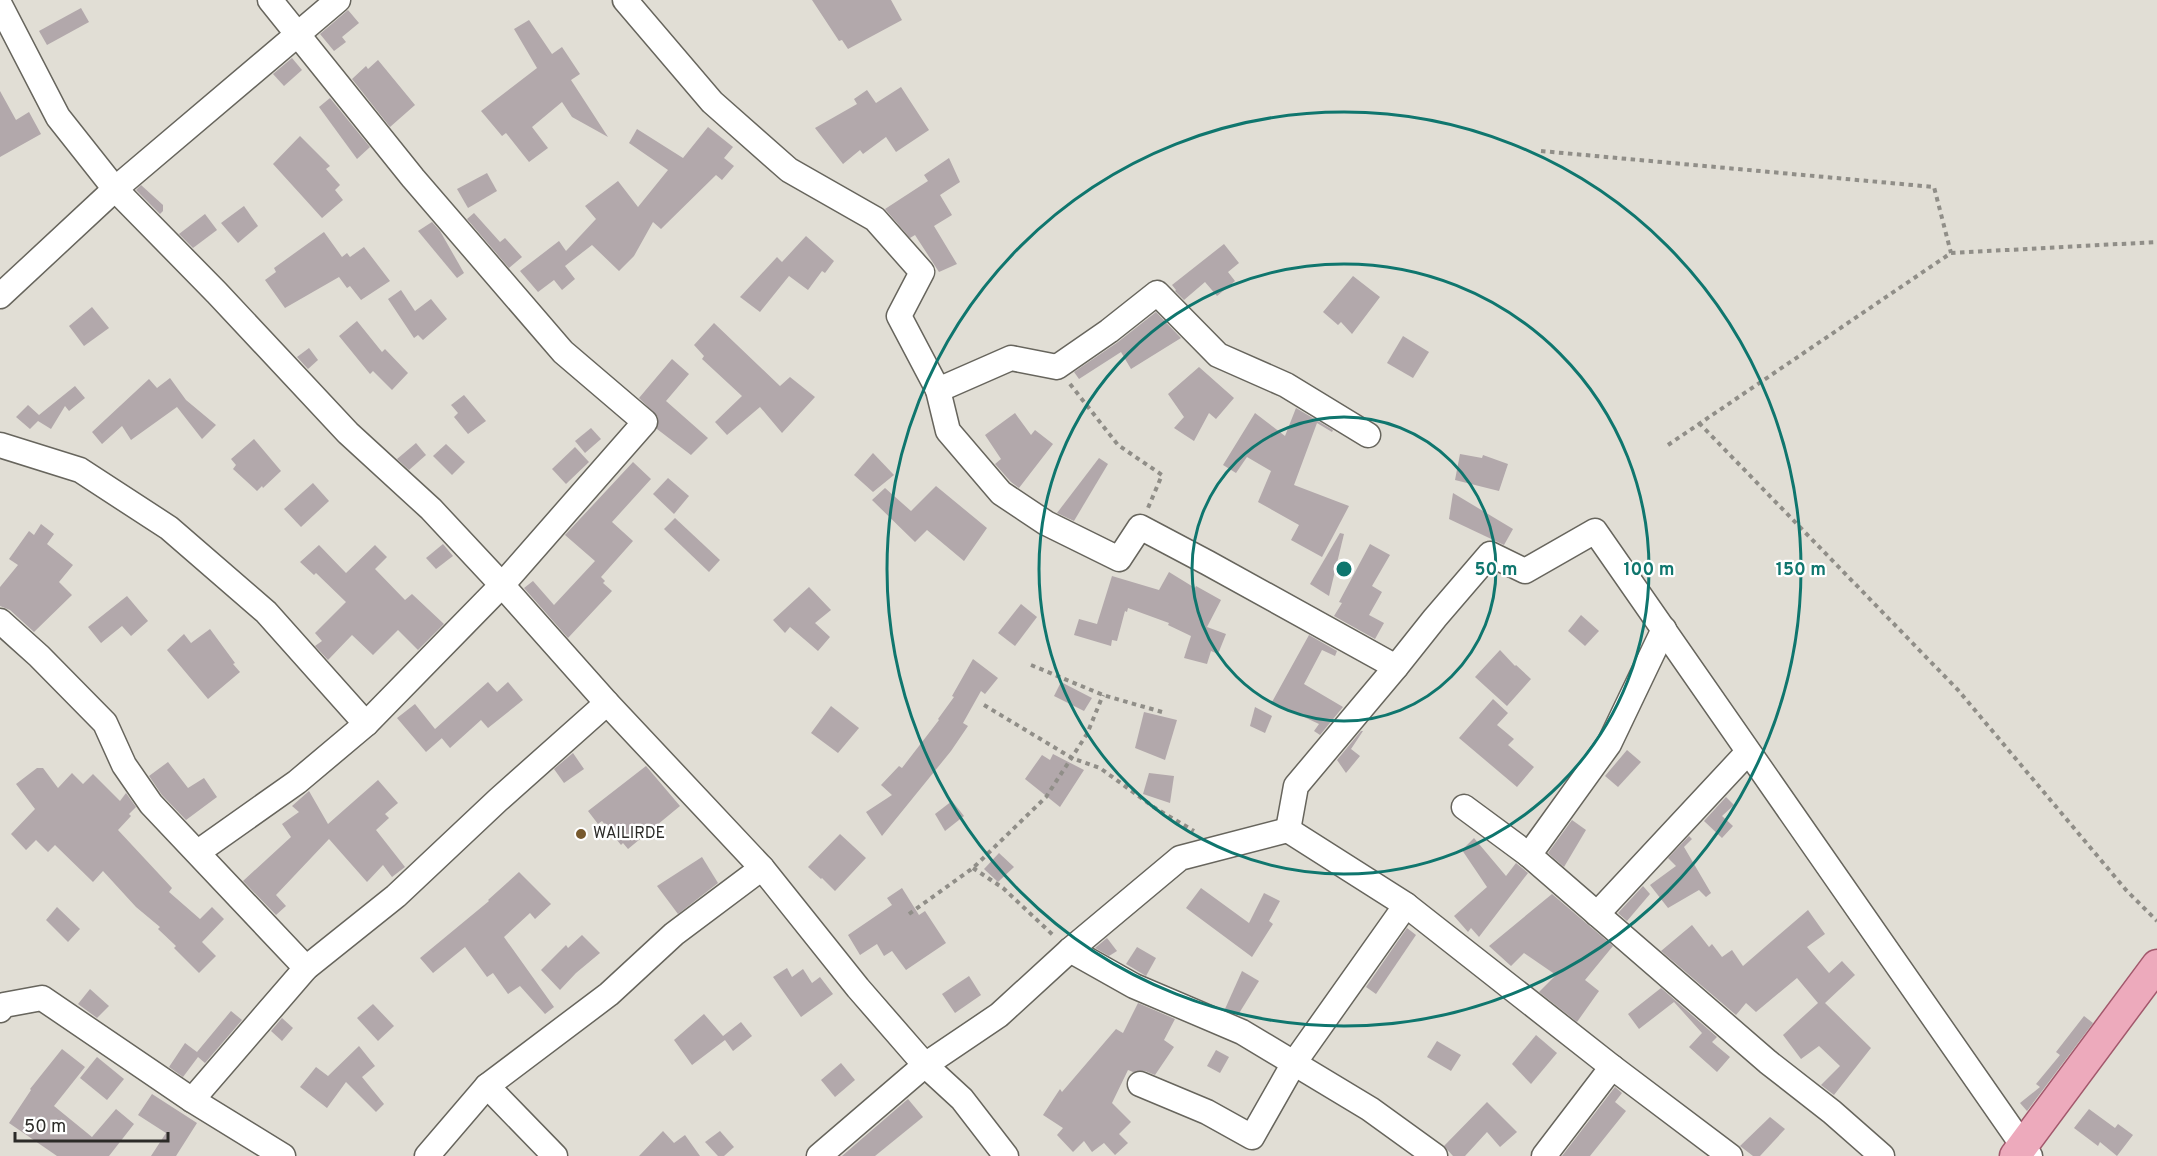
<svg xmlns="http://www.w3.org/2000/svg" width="2157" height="1156" font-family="Overpass,sans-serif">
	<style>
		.building { fill: #b2a8ab }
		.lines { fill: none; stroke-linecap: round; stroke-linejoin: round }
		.minor-casing { stroke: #67655d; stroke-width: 27 }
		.major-casing { stroke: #a2586c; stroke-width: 33 }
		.path { stroke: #908e88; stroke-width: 4; stroke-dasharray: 4.5 4.5; stroke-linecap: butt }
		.minor { stroke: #fff; stroke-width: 24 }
		.major { stroke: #edaabc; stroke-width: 30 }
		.ring { fill: none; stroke: #0f766e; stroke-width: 3 }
		.poi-dot { fill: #77592d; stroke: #fff; stroke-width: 2 }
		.labels { text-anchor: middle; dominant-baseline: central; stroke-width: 4.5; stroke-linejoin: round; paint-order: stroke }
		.poi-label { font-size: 16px; fill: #2c2b28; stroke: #fff; text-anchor: start }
		.centre { fill: #0f766e; stroke: #fff; stroke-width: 3 }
		.ring-label { font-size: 18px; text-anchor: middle; font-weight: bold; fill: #0f766e; stroke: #fff; stroke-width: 4.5; stroke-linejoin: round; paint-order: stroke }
	</style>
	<rect width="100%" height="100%" fill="#e1ded5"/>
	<g class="building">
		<polygon points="812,0 891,0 902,20 848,49 842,40 839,41"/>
		<polygon points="81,8 89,22 47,45 39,31"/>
		<polygon points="348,10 359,23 342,37 346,42 334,51 320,34"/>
		<polygon points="529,20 552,54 562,47 580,74 571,80 608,137 572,117 562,102 532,127 548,148 529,162 506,133 502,136 481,111 537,68 514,29"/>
		<polygon points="292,58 302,70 284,86 273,74"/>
		<polygon points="378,60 415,105 390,127 352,79 366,66 368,69"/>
		<polygon points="901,87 929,130 896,152 886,137 863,154 860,150 843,164 815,128 857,104 854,99 867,90 876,103"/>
		<polygon points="0,91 16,120 29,112 41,134 0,157"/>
		<polygon points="330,98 370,147 357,159 319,107"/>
		<polygon points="708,127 733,147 724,158 734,166 722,180 716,175 661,229 653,222 634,256 619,271 592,245 565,266 575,279 562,290 554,280 538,292 520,271 559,241 566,251 596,219 585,206 618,181 638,207 668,170 629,143 637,129 683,158"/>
		<polygon points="300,136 330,166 326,169 340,185 335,190 343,200 322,218 273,164"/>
		<polygon points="949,158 960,182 940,195 952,215 934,226 957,264 939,272 915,235 910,238 885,209 928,181 924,175"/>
		<polygon points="487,173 497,191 468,208 457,189"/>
		<polygon points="141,185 163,205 163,211 160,214 136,190"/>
		<polygon points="244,206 258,226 238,243 221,223"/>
		<polygon points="474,213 500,242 505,238 522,257 509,268 467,219"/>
		<polygon points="205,214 217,230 193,248 179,234"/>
		<polygon points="432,222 440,231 464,273 457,278 418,231"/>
		<polygon points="324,232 342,257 347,253 350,257 364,247 390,281 361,300 350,286 347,288 339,277 285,308 265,280 276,272 274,268"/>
		<polygon points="806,236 834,261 825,273 822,271 808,290 789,276 760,312 740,297 777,257 782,262"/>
		<polygon points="1224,244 1239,263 1228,272 1235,281 1217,296 1205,282 1184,300 1175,291 1176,290 1172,285"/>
		<polygon points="1353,276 1380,297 1352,334 1341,322 1338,325 1323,312"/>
		<polygon points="401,290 415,311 431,299 447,319 423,340 418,335 414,338 388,299"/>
		<polygon points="92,307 109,328 84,346 69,326"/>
		<polygon points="1156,312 1181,338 1131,369 1121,352 1079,379 1074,372 1118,342"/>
		<polygon points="357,321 382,352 385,349 408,373 392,390 373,371 370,374 339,336"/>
		<polygon points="714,323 780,386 790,377 815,397 782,433 760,407 727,435 715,422 742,396 702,359 704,356 694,345"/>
		<polygon points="1403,336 1429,352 1413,378 1387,363"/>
		<polygon points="309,348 318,360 308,369 297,357"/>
		<polygon points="672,359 689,374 666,401 708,438 691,455 657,429 658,417 639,398"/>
		<polygon points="1199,367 1234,398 1216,419 1209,413 1194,441 1174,428 1184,417 1168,394"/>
		<polygon points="170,378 186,400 216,425 202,439 177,407 131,440 122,426 102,444 92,432 149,379 157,388"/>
		<polygon points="75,386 85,398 69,411 65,406 51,429 38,421 30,429 16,417 28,405 39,415"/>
		<polygon points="464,395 486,421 468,434 454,417 458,413 451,405"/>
		<polygon points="1296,408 1333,430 1332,432 1317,423 1294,485 1349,506 1322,557 1291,540 1299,525 1258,502 1271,471 1247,457 1236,473 1223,465 1255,413 1285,436"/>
		<polygon points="1015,413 1031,435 1035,430 1053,444 1019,488 1011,482 995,464 1001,459 985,435"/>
		<polygon points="591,428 601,439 585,453 575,441"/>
		<polygon points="254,439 281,471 263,488 262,486 257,491 233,469 236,465 231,459"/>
		<polygon points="416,443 426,455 409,470 397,459"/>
		<polygon points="446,444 465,462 452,475 433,456"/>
		<polygon points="575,447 589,462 566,484 552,469"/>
		<polygon points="873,453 894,475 873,492 854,475"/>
		<polygon points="1460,454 1482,458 1483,455 1508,464 1499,491 1455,480"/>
		<polygon points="1099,458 1108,464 1074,521 1057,513"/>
		<polygon points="633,462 651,479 612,522 633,541 601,577 605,581 603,583 612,591 568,638 524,588 533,581 554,605 595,561 565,535"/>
		<polygon points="668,478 689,496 674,514 653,494"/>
		<polygon points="313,483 329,501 301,527 284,509"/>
		<polygon points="936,486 987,528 964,561 927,530 915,542 872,500 885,488 911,511"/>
		<polygon points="1453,493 1513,529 1504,545 1449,519"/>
		<polygon points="675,518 720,560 709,572 664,529"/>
		<polygon points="41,524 54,534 47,544 73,565 59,582 72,595 34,632 10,610 0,606 0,587 18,565 9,559 29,531 34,535"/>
		<polygon points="1340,533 1344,534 1329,596 1310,584"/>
		<polygon points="443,544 453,556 436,569 426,558"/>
		<polygon points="1370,544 1390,555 1372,586 1382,592 1369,615 1384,623 1375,639 1334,616 1342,603 1339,602"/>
		<polygon points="319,545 346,573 375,545 387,557 375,569 405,600 412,594 444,624 418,650 398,630 373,655 352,635 328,660 315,646 322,641 315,633 346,602 316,573 314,575 300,562"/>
		<polygon points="1169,572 1195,588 1196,586 1221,600 1207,627 1226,634 1218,654 1211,651 1207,664 1184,658 1191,636 1168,625 1169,623 1128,608 1127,612 1125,611 1117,641 1112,640 1111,646 1074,635 1079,619 1097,624 1112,576 1159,590"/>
		<polygon points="809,587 831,610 815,623 830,637 818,651 790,627 785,633 773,620"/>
		<polygon points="127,596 148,621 131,636 122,626 101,643 88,627"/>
		<polygon points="1021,604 1037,617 1015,646 998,633"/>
		<polygon points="1581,615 1599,631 1585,646 1568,631"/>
		<polygon points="210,629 235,663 233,664 240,672 208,699 167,650 184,634 191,643"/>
		<polygon points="1309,635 1337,651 1335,656 1322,650 1304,684 1343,707 1320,735 1314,731 1319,724 1272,702"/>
		<polygon points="1500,650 1515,666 1516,665 1531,679 1507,706 1475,677"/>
		<polygon points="973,659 998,678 985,694 981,691 963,723 968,726 951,751 882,836 866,812 892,795 881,785 899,766 902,768 939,720 938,719 954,697 952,696"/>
		<polygon points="488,682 497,692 508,682 523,700 488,728 481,720 450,748 440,736 442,738 426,752 397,718 415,704 435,729"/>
		<polygon points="1061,682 1092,698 1084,711 1054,696"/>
		<polygon points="1493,699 1508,713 1497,725 1514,739 1508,745 1534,767 1517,787 1459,738"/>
		<polygon points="831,706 859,728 838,753 811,733"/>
		<polygon points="1255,707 1272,716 1265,733 1250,726"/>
		<polygon points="1144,712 1177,720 1165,760 1135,748"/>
		<polygon points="1361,731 1363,731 1351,749 1360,756 1346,773 1337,760"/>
		<polygon points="1627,750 1641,762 1618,787 1605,776"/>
		<polygon points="573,753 584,769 564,783 554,769"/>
		<polygon points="1053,754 1084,770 1060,807 1025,779 1042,755 1050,760"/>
		<polygon points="168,762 188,788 204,778 217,797 186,820 162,795 149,776"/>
		<polygon points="646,766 680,806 628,849 623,843 621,845 602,821 598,824 588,811"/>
		<polygon points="37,768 43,768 58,788 72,773 83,784 93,774 120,801 126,793 136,807 129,814 131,816 118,830 172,888 169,892 200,919 212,907 224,919 202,942 216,956 199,973 174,948 176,946 158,929 160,927 136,907 103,871 93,882 55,845 48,852 36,840 26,850 11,834 35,809 16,784"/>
		<polygon points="1149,773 1174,776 1170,803 1143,794"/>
		<polygon points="378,780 398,803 385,814 389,818 376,830 405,867 392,877 383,865 367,882 329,839 276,895 286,906 276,915 243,881 291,837 282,824 299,812 292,806 309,791 328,824"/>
		<polygon points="1726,797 1734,805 1722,816 1733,826 1722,838 1704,821"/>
		<polygon points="952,801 964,816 945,831 935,814"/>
		<polygon points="1572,820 1586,830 1564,867 1548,853"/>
		<polygon points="840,834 866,858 835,891 822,878 821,879 808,867"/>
		<polygon points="1689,836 1692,839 1684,847 1711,893 1706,897 1699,890 1668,908 1650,885 1676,866 1668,858"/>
		<polygon points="1474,838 1506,876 1516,863 1528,873 1479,937 1471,928 1468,932 1454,916 1487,887 1462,850"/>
		<polygon points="999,853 1014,867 998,882 984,869"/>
		<polygon points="702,857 718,883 678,914 657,886"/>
		<polygon points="519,872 551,904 535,919 530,913 504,937 554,1007 545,1014 520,986 508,994 493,973 487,977 465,947 433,973 420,958 489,901 488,900"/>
		<polygon points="1643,886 1650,894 1627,921 1618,913"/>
		<polygon points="902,888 919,915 925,911 946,943 906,970 892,951 884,956 877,944 860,955 848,935 892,905 887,898"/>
		<polygon points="1201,888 1249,923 1264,893 1280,901 1269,921 1273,924 1252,957 1186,908"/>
		<polygon points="1552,894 1613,946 1585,980 1599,991 1577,1022 1539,992 1556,975 1524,953 1511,966 1489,946"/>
		<polygon points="57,907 80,929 68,942 46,920"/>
		<polygon points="1808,910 1825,934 1807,947 1829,973 1842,961 1855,975 1825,1003 1871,1048 1834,1095 1821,1085 1840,1066 1819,1046 1801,1059 1783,1035 1818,1003 1797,978 1756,1012 1746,1003 1736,1015 1661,951 1692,925 1709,947 1712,944 1722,957 1732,950 1743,966"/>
		<polygon points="1407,928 1416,935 1376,994 1366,987"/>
		<polygon points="582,935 600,953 576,973 560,990 541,970 566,945 568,948"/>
		<polygon points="1107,938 1117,951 1109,956 1095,948"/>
		<polygon points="1137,947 1156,958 1146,976 1126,964"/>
		<polygon points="787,968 792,977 803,969 812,983 820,977 833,994 801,1017 773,977"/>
		<polygon points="1242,971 1259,981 1238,1015 1225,1009"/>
		<polygon points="969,976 981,995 955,1013 942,994"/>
		<polygon points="1661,988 1717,1037 1712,1042 1730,1057 1717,1072 1689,1047 1702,1033 1674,1002 1639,1029 1628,1014"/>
		<polygon points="90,989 109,1006 97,1018 78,1004"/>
		<polygon points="1138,1003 1175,1019 1164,1040 1174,1047 1155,1075 1145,1071 1133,1072 1128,1070 1112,1103 1131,1122 1119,1134 1128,1143 1115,1155 1104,1143 1092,1152 1084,1141 1073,1152 1057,1135 1063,1128 1043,1115 1060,1089 1062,1092 1116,1029 1123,1033"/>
		<polygon points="373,1004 394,1026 378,1041 357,1018"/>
		<polygon points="231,1011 242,1020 205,1063 198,1057 183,1077 169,1067 185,1043 197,1052"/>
		<polygon points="704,1014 723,1036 741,1022 752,1036 733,1051 725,1040 692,1065 674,1040"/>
		<polygon points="2084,1016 2093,1023 2027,1111 2020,1103 2040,1087 2036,1084 2060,1055 2056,1052"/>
		<polygon points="282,1018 293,1028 282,1041 271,1031"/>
		<polygon points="1536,1035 1557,1053 1531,1084 1512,1064"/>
		<polygon points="1437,1041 1461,1055 1451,1071 1427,1057"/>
		<polygon points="359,1046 375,1066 362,1077 384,1104 376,1112 346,1082 327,1108 300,1087 316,1067 328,1076"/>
		<polygon points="62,1049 85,1067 54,1106 92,1137 116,1109 134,1124 109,1156 57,1156 9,1123 31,1090 30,1089"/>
		<polygon points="1216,1050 1229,1057 1220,1073 1207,1066"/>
		<polygon points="97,1057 124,1079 107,1100 80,1078"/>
		<polygon points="841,1063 855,1080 835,1097 821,1080"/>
		<polygon points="1615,1087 1622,1093 1615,1102 1626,1111 1590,1156 1562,1156"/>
		<polygon points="152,1094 197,1123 176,1156 151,1156 166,1133 138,1115"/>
		<polygon points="908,1099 923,1117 875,1156 842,1156"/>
		<polygon points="1487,1102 1517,1132 1500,1147 1487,1132 1465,1156 1453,1156 1444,1146"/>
		<polygon points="2089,1109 2115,1128 2118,1124 2133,1135 2117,1156 2100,1142 2098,1146 2074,1128"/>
		<polygon points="1770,1117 1785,1129 1760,1156 1753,1156 1740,1146"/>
		<polygon points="663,1131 674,1143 685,1135 700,1156 639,1156"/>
		<polygon points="720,1131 734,1147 724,1156 718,1156 705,1142"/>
	</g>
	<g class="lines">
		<g class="minor-casing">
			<g id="minor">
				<polyline points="625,0 712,102 789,170 875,219 922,272 899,316 938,390 1011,358 1057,367 1109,331 1157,293 1218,355 1286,385 1368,435"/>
				<polyline points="0,5 58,117 115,189 217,293 348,433 431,509 502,585 607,703 762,868 858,988 925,1065 962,1099 1006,1156"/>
				<polyline points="0,296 115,189 338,0"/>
				<polyline points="938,390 948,431 1001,493 1046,523 1119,559 1140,527 1208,563 1396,667"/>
				<polyline points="0,445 80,470 169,528 266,612 366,724"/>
				<polyline points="0,621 39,656 105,723 124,765 151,804 306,968"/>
				<polyline points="1464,807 1529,855 1768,1062 1832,1112 1882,1156"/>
				<polyline points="1288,830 1296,786 1396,667 1435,618 1490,554 1525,571 1595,531 2030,1156"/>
				<polyline points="198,852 297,782 366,724 502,585 645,422 563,352 413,178 270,0"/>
				<polyline points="1529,855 1609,744 1664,629"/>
				<polyline points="1597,914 1748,752"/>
				<polyline points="1070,950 1134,986 1242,1032 1370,1109 1435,1156"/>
				<polyline points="0,1010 4,1005 42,998 192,1100 283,1156"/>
				<polyline points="1140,1084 1207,1112 1252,1137 1294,1063 1406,905"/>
				<polyline points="487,1086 555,1156"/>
				<polyline points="192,1100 306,968 396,896 498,800 607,703"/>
				<polyline points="427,1156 487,1086 609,994 674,934 762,868"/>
				<polyline points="819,1156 925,1065 999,1015 1070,950 1180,858 1288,830 1406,905 1612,1067 1730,1156"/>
				<polyline points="1544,1156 1612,1067"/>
			</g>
		</g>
		<g class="major-casing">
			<polyline id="major" points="2015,1156 2157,965"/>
		</g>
		<g class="path">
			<polyline points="1541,151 1934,187 1951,253"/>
			<polyline points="1070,384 1118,445 1162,475 1148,508"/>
			<polyline points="1699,423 1958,690 2126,890 2157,921"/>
			<polyline points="1668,445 1951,253 2157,242"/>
			<polyline points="1031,665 1103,695 1162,712"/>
			<polyline points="984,705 1072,758 1100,768 1155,808 1194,831"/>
			<polyline points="973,868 1003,888 1054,936"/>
			<polyline points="909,914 973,868 1046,797 1087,734 1103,695"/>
		</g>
		<use href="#minor" class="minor"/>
		<use href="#major" class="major"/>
	</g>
	<g class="ring">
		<circle cx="1344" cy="569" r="152"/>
		<circle cx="1344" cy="569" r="305"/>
		<circle cx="1344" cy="569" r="457"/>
	</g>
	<circle class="poi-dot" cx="581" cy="834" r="6"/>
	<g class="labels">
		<g class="poi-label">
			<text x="593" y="834">WAILIRDE</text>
		</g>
	</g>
	<circle cx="1344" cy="569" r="9" class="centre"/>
	<g class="ring-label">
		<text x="1496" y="575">50 m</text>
		<text x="1649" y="575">100 m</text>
		<text x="1801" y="575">150 m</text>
	</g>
	<path d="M15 1132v9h153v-9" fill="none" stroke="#2c2b28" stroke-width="3"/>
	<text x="24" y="1132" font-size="18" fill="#2c2b28" stroke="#ffffff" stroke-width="4.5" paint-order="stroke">50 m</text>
</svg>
